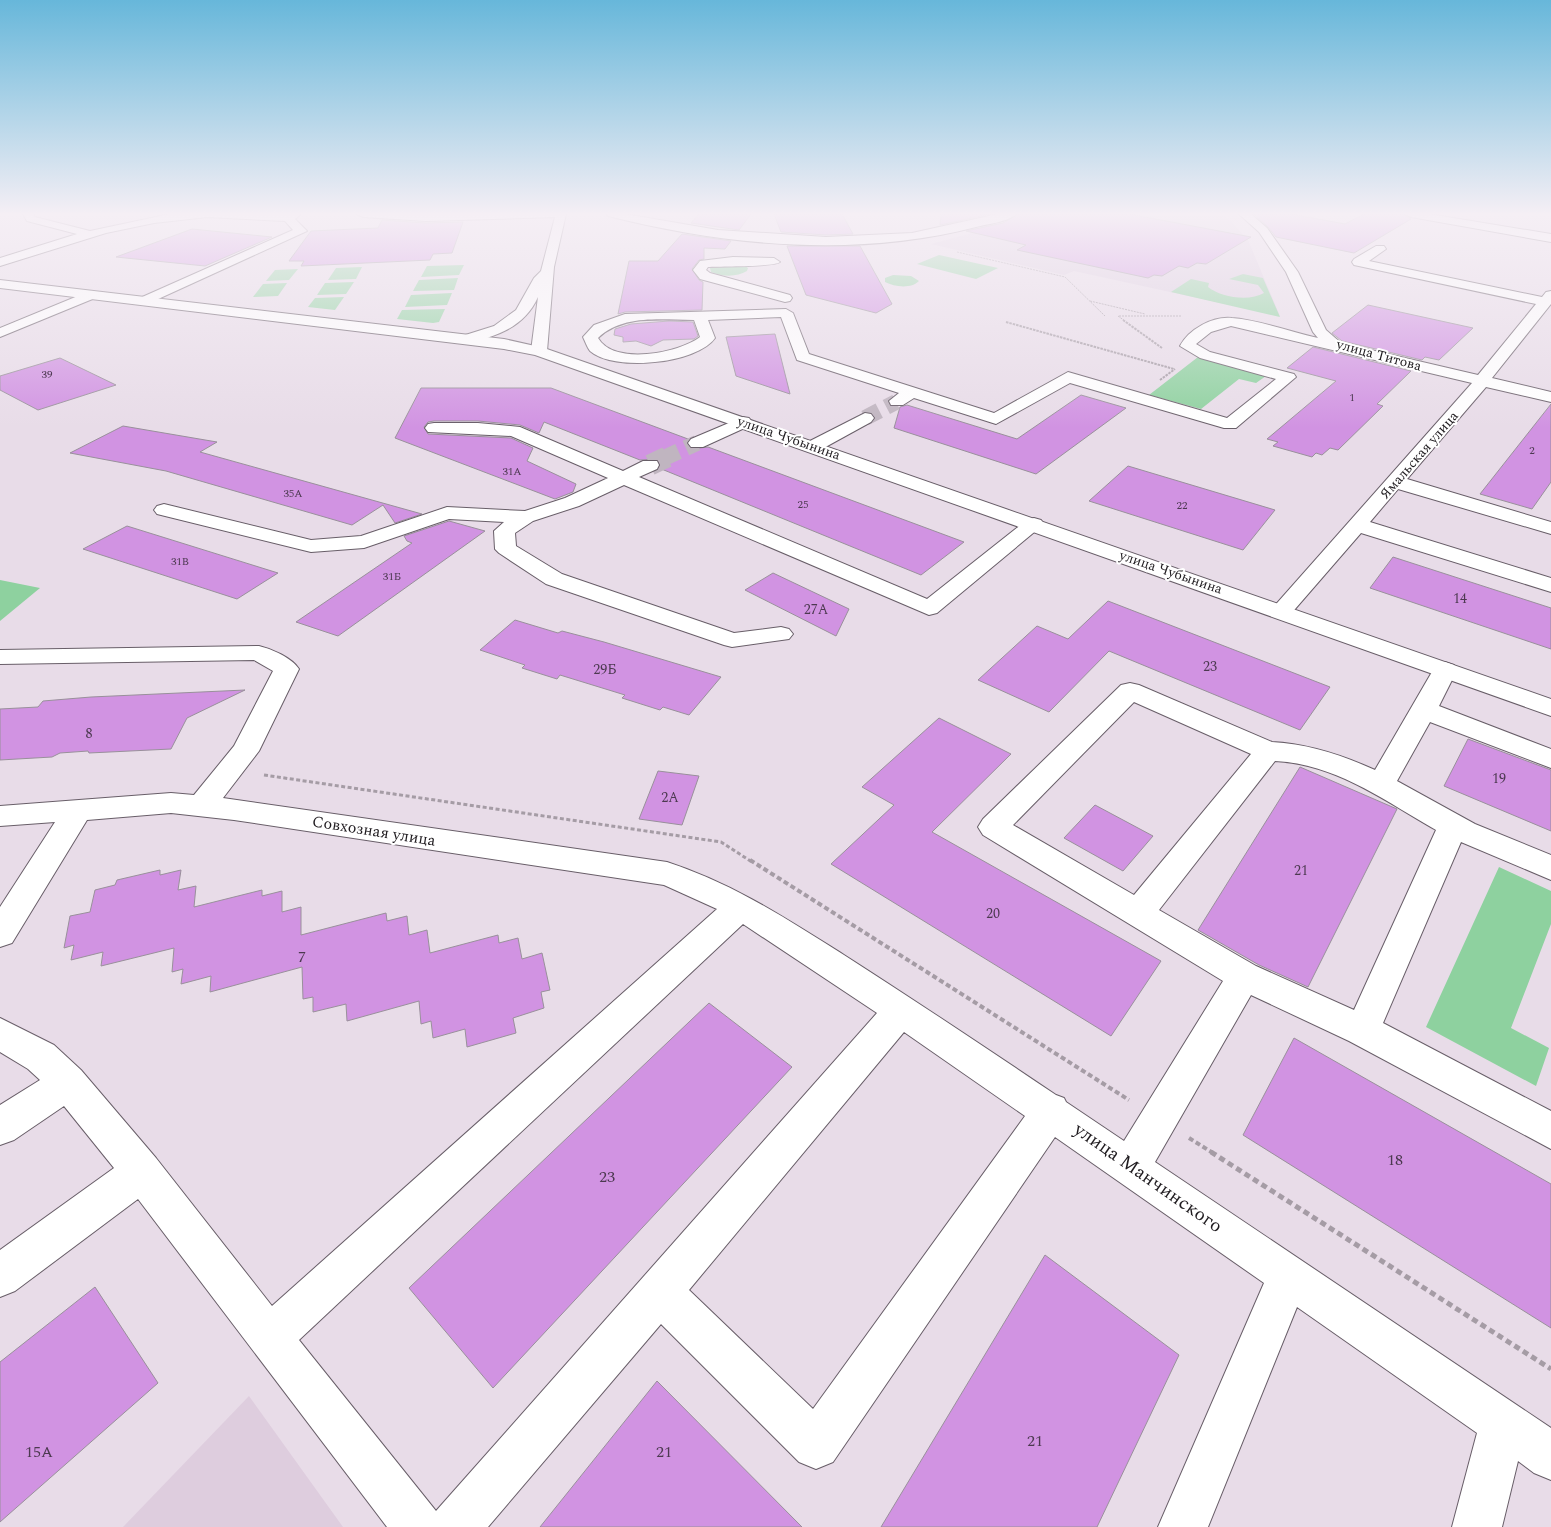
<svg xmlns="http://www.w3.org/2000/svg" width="1551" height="1527" font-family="Spectral,serif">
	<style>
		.built { fill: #decdde }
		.education { fill: #dccddf }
		.green { fill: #8ed19f }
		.building { fill: #d193e2; stroke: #99909b }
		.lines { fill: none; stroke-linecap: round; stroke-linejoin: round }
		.minor-tunnel-far1 { stroke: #c0b5c0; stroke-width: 16; stroke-dasharray: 16 8; stroke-linecap: butt }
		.minor-tunnel { stroke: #c0b5c0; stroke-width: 21; stroke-dasharray: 21 11; stroke-linecap: butt }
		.minor-casing { stroke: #685e68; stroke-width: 2 }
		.major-casing { stroke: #685e68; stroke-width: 2 }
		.path-far4 { stroke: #a59ca5; stroke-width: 1; stroke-dasharray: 2 1; stroke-linecap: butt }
		.path-far3 { stroke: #a59ca5; stroke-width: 2; stroke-dasharray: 2.5 1; stroke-linecap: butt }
		.path-far2 { stroke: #a59ca5; stroke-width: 3; stroke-dasharray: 4 2.5; stroke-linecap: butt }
		.path-far1 { stroke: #a59ca5; stroke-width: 4; stroke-dasharray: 5 3; stroke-linecap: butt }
		.path { stroke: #a59ca5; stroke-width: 5; stroke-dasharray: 6 4; stroke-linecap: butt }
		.minor { fill: #fff; fill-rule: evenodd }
		.major { fill: #fff; fill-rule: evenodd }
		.labels { text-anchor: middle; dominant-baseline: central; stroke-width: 4; stroke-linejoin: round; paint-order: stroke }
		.far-number-label { font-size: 11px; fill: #4c3950 }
		.far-street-label { font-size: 14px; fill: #1f1b1f; stroke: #fff }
		.number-label { font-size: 14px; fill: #4c3950 }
		.street-label { font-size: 16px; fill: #1f1b1f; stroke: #fff }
		.near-number-label { font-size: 16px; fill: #4c3950 }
		.near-street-label { font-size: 19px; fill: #1f1b1f; stroke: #fff }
	</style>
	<rect width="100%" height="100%" fill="#e8dce8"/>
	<polygon class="built" points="249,1396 343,1527 123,1527"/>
	<polygon class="education" points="1057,214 1224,214 1248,240 1280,316 1074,271 1064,275 931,244 1021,220 1035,223"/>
	<g class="green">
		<polygon points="939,255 998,268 976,279 917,264"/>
		<polygon points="464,265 459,275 421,277 427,266"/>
		<path d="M713 266H745L748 268 747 271C737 277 723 277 711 272L710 268Z"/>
		<polygon points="362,267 356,279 328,280 336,268"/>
		<polygon points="298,269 289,280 266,281 275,270"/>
		<path d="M1243 274 1263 278 1280 317 1171 292 1191 279 1209 283 1208 287C1220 297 1249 302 1264 293L1258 285 1229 279Z"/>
		<path d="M893 275 911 276 919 281C911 289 895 287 885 282V278Z"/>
		<polygon points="458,278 454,290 413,291 419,280"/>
		<polygon points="354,282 346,294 317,295 325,283"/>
		<polygon points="287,283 278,296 253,297 263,284"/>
		<polygon points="452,293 447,305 405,307 411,295"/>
		<polygon points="344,297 335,310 308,307 315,298"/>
		<polygon points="445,309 439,322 433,323 397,319 402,310"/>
		<polygon points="1198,357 1266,376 1256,383 1239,379 1201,409 1149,395"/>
		<polygon points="0,580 40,588 0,621"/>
		<polygon points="1499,867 1551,891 1551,924 1511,1028 1549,1048 1536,1086 1426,1027"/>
	</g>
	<g class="building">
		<polygon points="699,214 751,214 739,230 691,223"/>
		<polygon points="774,214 842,214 853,234 826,235 781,232"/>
		<polygon points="941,214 990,214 940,225"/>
		<polygon points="1018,214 1129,214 1251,237 1206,264 1197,263 1188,268 1179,266 1162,276 1154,275 1148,278 1017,250 1026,245 966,231 1003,223"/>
		<polygon points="1254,214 1291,214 1345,224 1364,214 1403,214 1411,219 1354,253 1276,237 1268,227"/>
		<polygon points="382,220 426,223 463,222 452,253 433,254 430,260 301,266 304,261 289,261 311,231 378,228"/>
		<polygon points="192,229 272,237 205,266 116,257"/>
		<polygon points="682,234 731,241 725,249 704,248 704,259 699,260 692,269 699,280 703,282 702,310 625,312 618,314 629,261 658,261"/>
		<polygon points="787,246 860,246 892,304 876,313 806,295"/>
		<polygon points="1368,305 1473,328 1439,360 1425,357 1422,360 1342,341 1332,333"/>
		<polygon points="669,321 693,322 698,336 694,339 663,340 651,346 636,341 623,342 623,337 614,335 615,329 631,324"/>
		<polygon points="775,334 790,394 736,376 726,337"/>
		<polygon points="1313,347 1411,371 1377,404 1383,406 1338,450 1330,448 1322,455 1316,453 1312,457 1273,446 1278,442 1267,439 1336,381 1287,368"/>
		<polygon points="60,358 116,385 38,410 0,390 0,376"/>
		<polygon points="421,388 551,388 688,439 686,443 691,449 708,447 964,542 921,575 659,468 661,464 657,459 640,460 544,422 539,433 520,425 478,421 434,421 428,422 424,427 428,434 511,438 533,448 527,461 576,484 573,492 555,499 395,438"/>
		<polygon points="1081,395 1126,408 1036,474 894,428 900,407 907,405 1017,439"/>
		<polygon points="1551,404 1551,482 1532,509 1480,494"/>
		<polygon points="123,426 217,442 200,452 422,514 395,523 383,505 352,525 166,471 70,453"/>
		<polygon points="1128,466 1275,510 1243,550 1089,501"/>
		<polygon points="449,521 485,531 338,636 296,622 412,543 407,541 404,536"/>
		<polygon points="127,526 278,573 237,599 83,549"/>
		<polygon points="1393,557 1551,608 1551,649 1370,588"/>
		<polygon points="773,573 849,609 836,636 745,590"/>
		<polygon points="1108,601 1330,687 1300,730 1109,651 1049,712 978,680 1037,626 1068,639"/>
		<polygon points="515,620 558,633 562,631 604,642 721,677 689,715 663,707 660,710 622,698 625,695 560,675 557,679 522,668 525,665 480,650"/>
		<polygon points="245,690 187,718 171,749 89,753 88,751 60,753 52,757 0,760 0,709 38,707 43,701 91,697"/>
		<polygon points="939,718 1011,754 932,832 1161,961 1111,1036 831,864 894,805 862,787"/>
		<polygon points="1468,739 1551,770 1551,831 1444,786"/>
		<polygon points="1300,767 1397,809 1308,987 1259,965 1198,930"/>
		<polygon points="658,771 699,776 682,825 639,819"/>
		<polygon points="1095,805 1153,836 1123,871 1064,838"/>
		<polygon points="160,870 160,875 181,870 178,890 196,886 194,907 262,890 262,896 282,891 282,912 301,907 301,935 386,913 387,921 407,916 409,935 427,930 430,953 498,935 499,943 518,938 522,959 542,953 550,990 541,992 544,1008 513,1018 516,1033 467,1047 465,1029 433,1038 431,1021 421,1024 419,1001 347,1021 346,1004 313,1012 313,997 303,999 302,967 210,992 211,976 181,984 183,969 172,972 174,948 101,966 103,952 71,960 74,945 64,948 70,916 90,912 95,890 115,885 117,880"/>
		<polygon points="709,1003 792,1067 493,1388 409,1288"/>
		<polygon points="1294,1038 1551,1184 1551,1328 1243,1135"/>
		<polygon points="1045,1255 1179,1355 1097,1527 881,1527"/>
		<polygon points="95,1287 158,1383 0,1522 0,1362"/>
		<polygon points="657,1381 802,1527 540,1527"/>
	</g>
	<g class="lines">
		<g class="minor-tunnel-far1">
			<polyline points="865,418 896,402"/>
			<polyline points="664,458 697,443"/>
		</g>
		<polyline class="minor-tunnel" points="650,465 667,457"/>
		<g class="minor-casing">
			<g id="minor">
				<polygon points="23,214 33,214 35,217 90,231 170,214 301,214 295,219 307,231 145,305 140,304 138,301 140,298 293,230 285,221 207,217 154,223 106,233 0,266 0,258 77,234 27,221"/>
				<path d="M357 214H566L554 267 547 351 544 354 539 356 531 351 538 297C524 328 495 337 464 344L457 340 459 337 494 326 516 310 534 278 541 271 555 217 426 221 363 217Z"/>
				<path d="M606 214H625L718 230 826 237 912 233 998 214H1016C1008 222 987 224 976 227 857 258 727 246 608 216Z"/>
				<path d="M1239 214H1251L1267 228 1298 272 1326 330 1341 343 1478 375 1536 304 1354 265 1352 262 1354 259 1376 246H1384L1386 249 1369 261 1542 297 1546 292 1551 291V304L1492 378 1551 392V402L1486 387 1407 479 1551 522V534L1398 489 1370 522 1551 578V592L1361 533 1289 616 1281 618 1273 616 1270 611 1472 383 1231 326 1211 332 1196 344 1210 352 1294 374 1296 377 1236 428H1224L1070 383 996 424 914 398 903 405H891L889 401 899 393 797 360 781 317 708 320 715 338C697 364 613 372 590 351 587 347 585 341 583 337L594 325 625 314 786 309 793 313 809 354 994 413 1068 372 1227 418 1276 379 1200 358 1180 346C1189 329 1213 316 1232 318 1259 320 1291 332 1318 338L1313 332 1286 272 1259 232ZM694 320 700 337C679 353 614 366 598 338 623 314 662 320 694 320Z"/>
				<polygon points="1405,214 1429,214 1551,234 1551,242 1411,217"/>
				<path d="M733 257 774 258 780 262C776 267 720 266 708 267L706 270 710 273 790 295 792 298 790 301 785 302 700 279 693 270 700 261Z"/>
				<polygon points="90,291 95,292 97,295 95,298 0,337 0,328"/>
				<polygon points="865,413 871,414 874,418 871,422 820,450 808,450 805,446 808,442"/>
				<polygon points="743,417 749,418 752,422 749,426 703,447 691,447 688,443 691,439"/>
				<polygon points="434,423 478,423 520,427 623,471 643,461 657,461 659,465 657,469 639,477 927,599 1027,520 1034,518 1041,520 1044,524 937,613 929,615 624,485 579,506 533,521 515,533 516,546 562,574 734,633 781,627 789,629 793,634 789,639 732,647 724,645 546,584 499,553 495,549 494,531 504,522 449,519 364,548 311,552 157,514 154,510 157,506 164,504 311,540 361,536 447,507 525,511 565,498 608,478 511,436 428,432 425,428 428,424"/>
				<path d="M259 646C272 649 292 658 299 669L259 751 223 798 667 862C734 884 785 918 844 955 916 1001 986 1048 1056 1095L1064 1098 1066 1102 1124 1141 1223 981 983 835 978 827 983 819 1121 685 1130 683 1139 685 1272 742C1309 744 1342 755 1375 770L1436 665 1445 662 1454 665 1457 670 1439 706 1551 749V768L1430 722 1397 781 1475 824 1551 855V880L1461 842 1383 1023 1551 1111V1149L1349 1041 1251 995 1155 1162 1551 1428V1480L1534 1473 1518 1461 1502 1527H1452L1477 1433 1297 1307 1208 1527H1158L1264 1283 1055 1137 833 1462 816 1469 799 1462 661 1324 488 1527H387L138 1199 15 1291 0 1297V1250L114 1168 64 1106 14 1140 0 1145V1105L40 1080 28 1069 0 1052V1018L54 1045 81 1070 156 1158 272 1306 717 909 664 885 234 820 171 813 87 820 12 943 0 947V907L55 822 0 826V806L171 793 194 795 234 746 273 671 254 660 0 664V650ZM1134 702 1251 754 1134 895 1013 825ZM1275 761C1336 764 1385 801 1436 830L1354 1010 1256 966 1159 910ZM743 924 877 1013 436 1511 299 1340ZM904 1032 1025 1116 813 1409 689 1290Z"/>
			</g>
		</g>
		<g class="major-casing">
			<polygon id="major" points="0,280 504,339 544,348 1551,699 1551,716 535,355 504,349 0,288"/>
		</g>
		<g class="path-far4">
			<polyline points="957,252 1065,277 1105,316"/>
			<polyline points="1090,301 1145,314"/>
			<polyline points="1118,316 1125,321"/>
			<polyline points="1119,316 1182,316"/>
		</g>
		<g class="path-far3">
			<polyline points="1123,320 1162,348"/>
			<polyline points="1006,322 1174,369"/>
			<polyline points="1160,380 1175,369"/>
		</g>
		<polyline class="path-far2" points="264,775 721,842 752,862"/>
		<g class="path-far1">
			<polyline points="750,860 1129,1100"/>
			<polyline points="1189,1138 1213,1153"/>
		</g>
		<polyline class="path" points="1211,1152 1551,1369"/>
		<use href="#minor" class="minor"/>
		<use href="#major" class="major"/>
	</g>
	<linearGradient id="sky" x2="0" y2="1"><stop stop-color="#67b7da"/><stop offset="0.5" stop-color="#f5eff5"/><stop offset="1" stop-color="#f5eff5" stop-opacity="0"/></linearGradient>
	<rect width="1551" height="428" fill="url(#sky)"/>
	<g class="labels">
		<g class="far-number-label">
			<text x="47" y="374">39</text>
			<text x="1352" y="397">1</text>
			<text x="1532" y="450">2</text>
			<text x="512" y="471">31А</text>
			<text x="293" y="493">35А</text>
			<text x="803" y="504">25</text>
			<text x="1182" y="505">22</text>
			<text x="180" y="561">31В</text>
			<text x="392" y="576">31Б</text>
		</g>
		<g class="far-street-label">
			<text transform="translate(1379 355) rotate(15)">улица Титова</text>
			<text transform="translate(789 438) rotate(19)">улица Чубынина</text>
			<text transform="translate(1419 455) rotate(-49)">Ямальская улица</text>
			<text transform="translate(1171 572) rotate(19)">улица Чубынина</text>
		</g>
		<g class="number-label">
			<text x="1460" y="598">14</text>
			<text x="816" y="609">27А</text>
			<text x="1210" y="666">23</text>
			<text x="605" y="669">29Б</text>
			<text x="89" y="733">8</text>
			<text x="1499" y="778">19</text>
			<text x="670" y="797">2А</text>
			<text x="1301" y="870">21</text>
			<text x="993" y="913">20</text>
		</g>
		<g class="street-label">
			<text transform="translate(374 831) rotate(9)">Совхозная улица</text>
		</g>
		<g class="near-number-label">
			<text x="302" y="957">7</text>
			<text x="1395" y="1160">18</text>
			<text x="607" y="1177">23</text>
			<text x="1035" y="1441">21</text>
			<text x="39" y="1452">15А</text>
			<text x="664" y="1452">21</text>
		</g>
		<g class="near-street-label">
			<text transform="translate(1148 1178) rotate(35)">улица Манчинского</text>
		</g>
	</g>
</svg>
